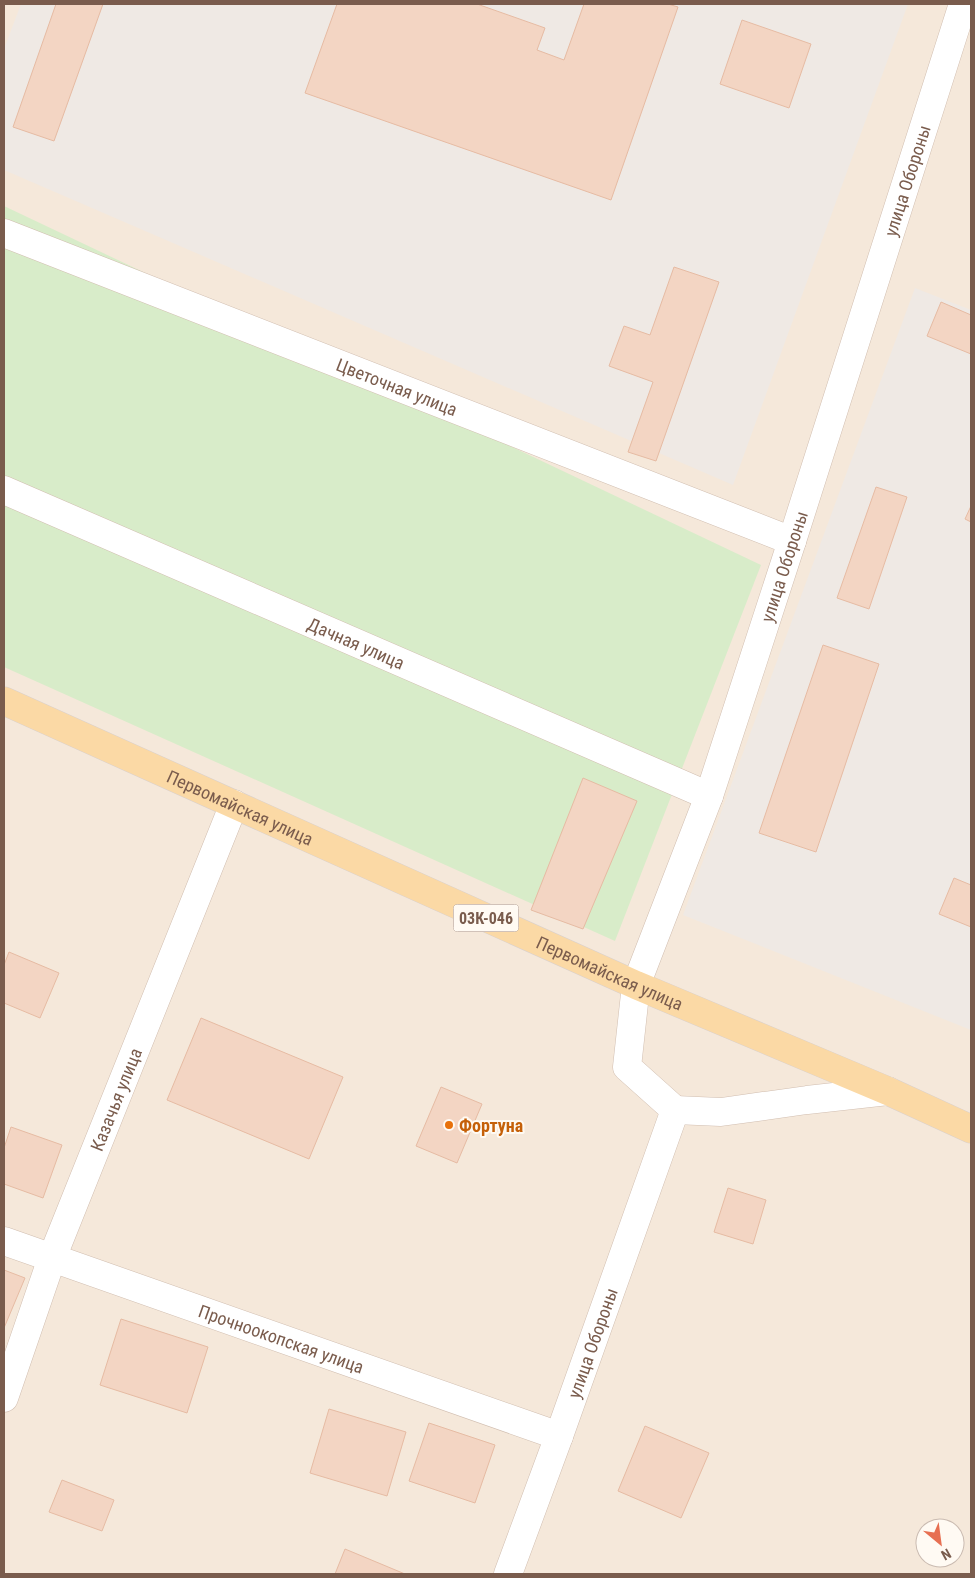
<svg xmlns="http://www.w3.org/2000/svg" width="975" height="1578" font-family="'Roboto Condensed',sans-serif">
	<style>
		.residential { fill: #f5e8da; fill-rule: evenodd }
		.industrial { fill: #efe9e4 }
		.green { fill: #d8ecc9 }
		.building { fill: #f3d5c3; stroke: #e6bba3 }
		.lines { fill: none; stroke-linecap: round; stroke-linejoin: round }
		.street-casing { stroke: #d1beb0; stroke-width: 29 }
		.primary-casing { stroke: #dad1cd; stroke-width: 29 }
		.street { stroke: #fff; stroke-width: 28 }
		.primary { stroke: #fbd9a5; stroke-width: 28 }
		.food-dot { fill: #e8710a; stroke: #fffaf3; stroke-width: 2 }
		.labels { text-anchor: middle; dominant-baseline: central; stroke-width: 4; stroke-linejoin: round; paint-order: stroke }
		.shield { fill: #fffaf3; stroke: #a28b7f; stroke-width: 1 }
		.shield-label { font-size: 16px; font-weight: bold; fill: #7a5c4d }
		.street-label { font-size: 18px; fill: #7a5c4d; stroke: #fffaf3 }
		.food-label { font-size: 18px; font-weight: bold; fill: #c56008; stroke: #fffaf3; text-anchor: start }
	</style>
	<rect width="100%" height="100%" fill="#fdf6ec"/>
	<path class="residential" d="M4 4H971V1574H4ZM925 1528H955V1558H925Z"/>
	<g class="industrial">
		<polygon points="21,4 908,4 733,485 4,170 4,49"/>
		<polygon points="915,288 971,310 971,1030 683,915"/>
	</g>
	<polygon class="green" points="4,206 761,565 615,941 4,667"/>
	<g class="building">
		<polygon points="56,4 103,4 54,141 13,127"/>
		<polygon points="337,4 477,4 545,28 537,50 564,60 584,4 668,4 678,7 611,200 305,93"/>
		<polygon points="742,20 811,44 789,108 720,84"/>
		<polygon points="674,267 719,282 656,461 628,452 653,382 609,366 624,326 650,335"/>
		<polygon points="941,302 971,315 971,354 927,336"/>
		<polygon points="876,487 907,497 869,609 837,598"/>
		<polygon points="971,506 971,522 965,519"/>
		<polygon points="823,645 879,664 816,852 759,833"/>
		<polygon points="583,778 637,801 583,929 531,910"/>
		<polygon points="954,878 971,885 971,927 939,914"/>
		<polygon points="9,952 59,973 40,1018 4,1003 4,965"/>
		<polygon points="201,1018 343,1077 309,1159 167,1100"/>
		<polygon points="441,1087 482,1104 457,1163 416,1146"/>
		<polygon points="11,1127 62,1145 43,1198 4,1184 4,1148"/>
		<polygon points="728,1188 766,1200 753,1244 714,1232"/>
		<polygon points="4,1270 25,1278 4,1328"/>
		<polygon points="121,1319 208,1347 187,1413 100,1385"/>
		<polygon points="329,1409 406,1432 387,1496 310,1473"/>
		<polygon points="429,1423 495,1445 475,1503 409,1481"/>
		<polygon points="645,1426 709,1453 681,1518 618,1491"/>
		<polygon points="62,1480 114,1500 102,1531 49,1512"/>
		<polygon points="345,1549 405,1574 335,1574"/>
	</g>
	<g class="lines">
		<g class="street-casing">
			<g id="street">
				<path id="s1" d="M4 233 792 541"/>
				<path id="s2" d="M4 490 709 796"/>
				<path id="s3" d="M675 1110 627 1067 636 985 709 796 792 541 963 4"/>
				<path id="s4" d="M4 1241 559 1436"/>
				<path id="s5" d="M4 1398 52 1258 234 804"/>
				<path id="s6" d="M508 1574 559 1436 675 1110 721 1112 807 1100 888 1091"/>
			</g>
		</g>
		<g class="primary-casing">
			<g id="primary">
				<path id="s7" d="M4 701 636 985 888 1091 971 1129"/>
			</g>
		</g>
		<use href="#street" class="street"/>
		<use href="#primary" class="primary"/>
	</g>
	<circle class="food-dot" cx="449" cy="1125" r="5"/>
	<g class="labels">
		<rect class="shield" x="453.5" y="904.5" width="65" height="27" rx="4"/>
		<g class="shield-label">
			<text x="486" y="918">03К-046</text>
		</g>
		<g class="street-label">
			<text stroke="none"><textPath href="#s3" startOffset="996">улица Обороны</textPath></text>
			<text stroke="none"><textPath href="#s1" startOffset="422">Цветочная улица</textPath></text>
			<text stroke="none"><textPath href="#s3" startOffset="591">улица Обороны</textPath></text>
			<text stroke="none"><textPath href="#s2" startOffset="384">Дачная улица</textPath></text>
			<text stroke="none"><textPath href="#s7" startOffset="259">Первомайская улица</textPath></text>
			<text stroke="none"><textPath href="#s7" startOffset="664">Первомайская улица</textPath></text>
			<text stroke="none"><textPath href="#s5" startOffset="319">Казачья улица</textPath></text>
			<text stroke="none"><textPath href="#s4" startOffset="294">Прочноокопская улица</textPath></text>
			<text stroke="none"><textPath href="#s6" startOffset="246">улица Обороны</textPath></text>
		</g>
		<g class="food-label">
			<text x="459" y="1125">Фортуна</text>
		</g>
	</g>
	<rect width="975" height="1578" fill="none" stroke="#7a5c4d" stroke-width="10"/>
	<g transform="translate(940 1543) rotate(151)"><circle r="24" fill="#fffaf3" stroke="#cabbb1"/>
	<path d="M0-4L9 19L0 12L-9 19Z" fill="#e76f51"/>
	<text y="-8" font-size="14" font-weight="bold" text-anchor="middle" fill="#7a5c4d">N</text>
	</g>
</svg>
